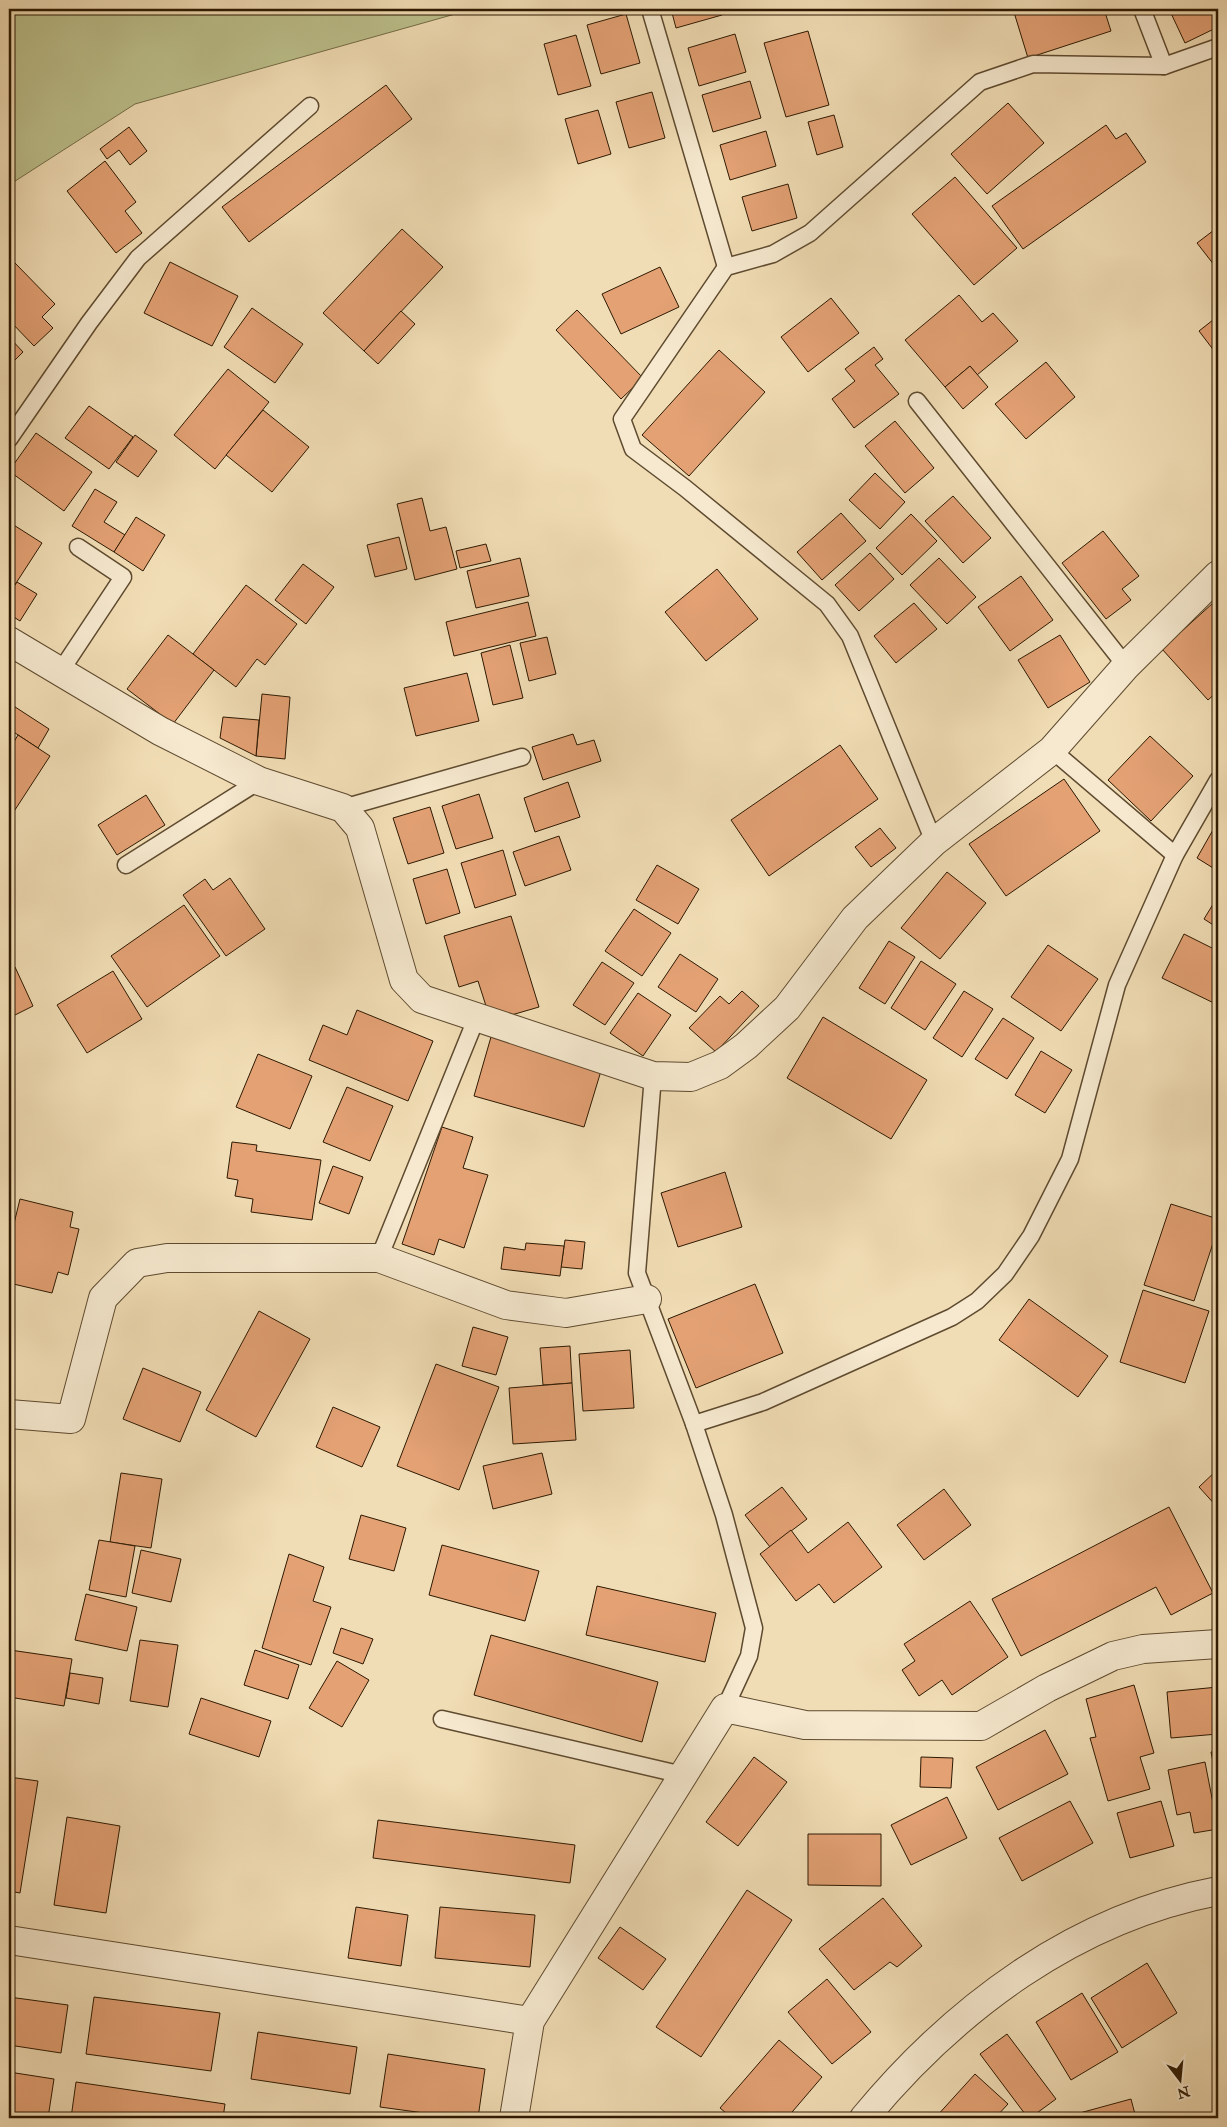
<svg xmlns="http://www.w3.org/2000/svg" width="1227" height="2127" font-family="'IM FELL Double Pica',serif">
	<style>
		.green { fill: #bcc08c; stroke: #746c47 }
		.building { fill: #e3a174; stroke: #2d1902 }
		.lines { fill: none; stroke-linecap: round; stroke-linejoin: round }
		.service-casing { stroke: #5e4a2f; stroke-width: 19 }
		.minor-casing { stroke: #5e4a2f; stroke-width: 30 }
		.tertiary-casing { stroke: #5e4a2f; stroke-width: 30 }
		.service { stroke: #f6e9cf; stroke-width: 16 }
		.minor { stroke: #f6e9cf; stroke-width: 28 }
		.tertiary { stroke: #f6e9cf; stroke-width: 28 }
	</style>
	<rect width="100%" height="100%" fill="#f1ddb5"/>
	<filter id="stains"><feTurbulence type="fractalNoise" baseFrequency=".004" numOctaves="4"/><feColorMatrix values="0 0 0 0 .2 0 0 0 0 .09 0 0 0 0 .02 0 0 0 .5 -.17"/></filter>
	<radialGradient id="worn" r=".72"><stop offset=".6" stop-color="#630" stop-opacity="0"/><stop offset="1" stop-color="#630" stop-opacity=".3"/></radialGradient>
	<polygon class="green" points="9,9 473,9 135,104 9,185"/>
	<g class="building">
		<polygon points="671,9 721,9 722,15 676,28"/>
		<polygon points="748,9 767,9 750,14"/>
		<polygon points="1013,9 1104,9 1111,31 1028,58"/>
		<polygon points="1169,9 1218,9 1218,27 1185,43"/>
		<polygon points="626,14 640,63 601,74 587,25"/>
		<polygon points="808,31 829,105 786,117 764,43"/>
		<polygon points="735,34 746,72 699,86 688,48"/>
		<polygon points="576,35 591,86 558,95 544,44"/>
		<polygon points="750,81 761,118 713,132 702,95"/>
		<polygon points="386,85 412,119 249,242 222,207"/>
		<polygon points="652,92 665,138 629,148 616,102"/>
		<polygon points="1008,103 1044,143 987,194 951,154"/>
		<polygon points="598,110 611,154 578,164 565,119"/>
		<polygon points="834,115 843,147 817,155 808,122"/>
		<polygon points="1106,125 1116,139 1126,133 1146,162 1023,249 992,206"/>
		<polygon points="129,127 147,151 130,165 119,150 107,159 100,149"/>
		<polygon points="766,131 776,166 730,180 720,145"/>
		<polygon points="105,161 136,202 125,211 142,233 116,253 67,191"/>
		<polygon points="955,177 1017,248 974,285 912,214"/>
		<polygon points="788,184 797,218 752,231 742,197"/>
		<polygon points="1218,227 1218,270 1197,243"/>
		<polygon points="402,229 443,267 364,351 323,313"/>
		<polygon points="170,262 238,296 212,346 144,313"/>
		<polygon points="15,263 55,304 42,317 53,328 34,346 9,320 9,268"/>
		<polygon points="660,267 679,307 621,334 602,294"/>
		<polygon points="959,295 982,322 993,313 1018,341 977,375 970,366 945,387 905,340"/>
		<polygon points="831,298 859,333 808,372 781,337"/>
		<polygon points="252,308 303,344 275,383 224,347"/>
		<polygon points="577,310 643,378 621,399 556,330"/>
		<polygon points="401,311 415,324 378,364 364,351"/>
		<polygon points="1218,316 1218,356 1199,331"/>
		<polygon points="9,337 23,352 9,366"/>
		<polygon points="874,347 883,359 875,365 899,394 854,428 832,399 855,381 845,369"/>
		<polygon points="719,350 765,392 689,476 642,435"/>
		<polygon points="1046,362 1075,397 1026,439 995,404"/>
		<polygon points="970,366 988,387 963,409 945,387"/>
		<polygon points="228,369 269,402 215,469 174,435"/>
		<polygon points="89,406 133,437 109,469 65,438"/>
		<polygon points="263,410 309,447 272,492 226,455"/>
		<polygon points="895,421 934,468 905,493 865,446"/>
		<polygon points="36,433 92,472 64,511 9,471"/>
		<polygon points="135,435 157,451 138,477 116,462"/>
		<polygon points="875,473 905,502 880,529 849,500"/>
		<polygon points="95,489 117,502 104,522 125,535 114,552 72,526"/>
		<polygon points="953,496 991,538 963,563 925,521"/>
		<polygon points="422,498 430,531 446,527 457,569 415,580 397,504"/>
		<polygon points="841,513 866,541 822,580 797,552"/>
		<polygon points="911,514 937,541 902,575 876,548"/>
		<polygon points="136,517 165,535 143,571 114,552"/>
		<polygon points="9,522 42,543 9,594"/>
		<polygon points="1103,531 1139,576 1122,589 1131,600 1106,619 1062,563"/>
		<polygon points="399,537 407,569 375,577 367,545"/>
		<polygon points="486,544 491,561 460,568 456,551"/>
		<polygon points="870,553 894,579 859,611 835,585"/>
		<polygon points="520,558 529,596 476,608 467,571"/>
		<polygon points="939,558 976,597 947,624 910,585"/>
		<polygon points="303,564 334,587 306,624 275,600"/>
		<polygon points="717,569 758,619 706,661 665,612"/>
		<polygon points="1021,576 1053,620 1010,651 978,607"/>
		<polygon points="17,582 37,594 20,621 9,614 9,594"/>
		<polygon points="246,585 297,624 265,665 257,659 236,687 193,654"/>
		<polygon points="528,602 536,636 454,656 446,622"/>
		<polygon points="914,603 937,629 896,663 874,636"/>
		<polygon points="1213,603 1218,608 1218,691 1208,700 1162,649"/>
		<polygon points="168,635 214,670 173,724 127,689"/>
		<polygon points="1060,635 1090,682 1048,708 1018,660"/>
		<polygon points="547,637 556,674 529,681 520,643"/>
		<polygon points="510,645 523,698 493,705 481,653"/>
		<polygon points="467,673 479,721 416,736 404,688"/>
		<polygon points="262,694 290,697 285,759 256,756"/>
		<polygon points="9,703 49,729 38,748 9,729"/>
		<polygon points="223,717 259,720 256,756 220,738"/>
		<polygon points="573,734 577,745 594,740 601,761 543,780 532,747"/>
		<polygon points="18,735 50,756 11,816 9,814 9,750"/>
		<polygon points="1150,736 1193,776 1151,821 1108,780"/>
		<polygon points="840,745 878,799 769,876 731,820"/>
		<polygon points="1064,779 1100,831 1006,896 969,844"/>
		<polygon points="568,782 580,817 535,832 524,798"/>
		<polygon points="479,794 493,838 456,849 442,806"/>
		<polygon points="146,795 165,825 117,855 98,825"/>
		<polygon points="430,807 444,853 408,864 393,818"/>
		<polygon points="1218,821 1218,871 1197,858"/>
		<polygon points="880,828 896,848 871,867 855,847"/>
		<polygon points="559,836 571,870 525,886 513,852"/>
		<polygon points="503,850 516,895 475,908 461,863"/>
		<polygon points="657,865 699,889 678,924 636,900"/>
		<polygon points="447,869 460,913 426,924 413,879"/>
		<polygon points="947,872 986,903 940,959 901,928"/>
		<polygon points="230,878 265,929 226,956 183,895 205,879 213,890"/>
		<polygon points="1218,896 1218,928 1204,919"/>
		<polygon points="184,905 220,956 147,1007 111,956"/>
		<polygon points="634,909 671,933 642,976 605,951"/>
		<polygon points="511,916 539,1007 508,1016 487,1009 478,981 459,987 444,936"/>
		<polygon points="1184,934 1218,951 1218,1005 1162,978"/>
		<polygon points="889,941 915,957 885,1004 859,988"/>
		<polygon points="1048,945 1098,979 1061,1031 1011,997"/>
		<polygon points="680,954 718,979 696,1012 658,987"/>
		<polygon points="921,961 956,984 925,1030 891,1008"/>
		<polygon points="602,962 634,983 605,1025 573,1005"/>
		<polygon points="15,967 33,1006 9,1018 9,970"/>
		<polygon points="113,971 142,1019 87,1053 57,1005"/>
		<polygon points="742,991 759,1006 716,1052 689,1028 720,996 729,1004"/>
		<polygon points="964,991 993,1009 962,1057 933,1038"/>
		<polygon points="638,993 671,1015 643,1056 610,1033"/>
		<polygon points="357,1010 433,1041 408,1101 309,1060 323,1025 347,1035"/>
		<polygon points="823,1017 927,1080 891,1139 787,1078"/>
		<polygon points="1003,1018 1034,1038 1007,1079 975,1059"/>
		<polygon points="493,1030 604,1061 584,1127 474,1096"/>
		<polygon points="1041,1051 1072,1070 1045,1113 1015,1095"/>
		<polygon points="258,1054 312,1076 290,1129 236,1107"/>
		<polygon points="347,1087 393,1106 370,1161 323,1142"/>
		<polygon points="442,1127 473,1137 463,1168 488,1175 464,1248 439,1239 434,1255 402,1244"/>
		<polygon points="232,1142 257,1145 256,1151 321,1160 312,1220 251,1212 253,1199 235,1196 238,1180 227,1178"/>
		<polygon points="333,1166 363,1177 349,1214 319,1203"/>
		<polygon points="725,1172 742,1227 678,1247 661,1193"/>
		<polygon points="20,1199 73,1212 70,1227 79,1229 68,1275 58,1272 52,1293 9,1283 9,1244"/>
		<polygon points="1171,1204 1218,1219 1218,1228 1194,1301 1144,1285"/>
		<polygon points="565,1240 585,1242 582,1269 561,1267"/>
		<polygon points="526,1243 564,1246 560,1276 501,1269 504,1247 525,1250"/>
		<polygon points="755,1284 783,1353 696,1388 668,1319"/>
		<polygon points="1143,1290 1209,1311 1185,1383 1120,1362"/>
		<polygon points="1029,1299 1108,1356 1078,1397 999,1340"/>
		<polygon points="259,1311 310,1339 256,1437 206,1410"/>
		<polygon points="473,1327 508,1337 496,1375 462,1366"/>
		<polygon points="570,1346 572,1383 543,1385 540,1348"/>
		<polygon points="630,1350 634,1408 583,1411 579,1354"/>
		<polygon points="436,1364 499,1387 459,1490 397,1466"/>
		<polygon points="143,1368 201,1392 180,1442 123,1419"/>
		<polygon points="572,1383 576,1440 513,1444 509,1388"/>
		<polygon points="333,1407 380,1427 362,1467 316,1447"/>
		<polygon points="542,1453 552,1494 493,1509 483,1466"/>
		<polygon points="1218,1469 1218,1508 1199,1487"/>
		<polygon points="121,1473 162,1479 151,1548 110,1542"/>
		<polygon points="782,1487 807,1519 770,1547 745,1515"/>
		<polygon points="944,1489 971,1525 924,1560 897,1525"/>
		<polygon points="1169,1507 1213,1593 1171,1615 1156,1587 1021,1656 992,1599"/>
		<polygon points="361,1515 406,1528 394,1571 349,1559"/>
		<polygon points="848,1522 882,1567 834,1603 819,1584 796,1601 760,1554 791,1530 808,1553"/>
		<polygon points="99,1540 135,1546 126,1597 89,1590"/>
		<polygon points="442,1545 539,1571 525,1621 429,1595"/>
		<polygon points="141,1550 181,1559 171,1602 132,1593"/>
		<polygon points="289,1554 324,1567 313,1601 331,1607 311,1665 262,1648"/>
		<polygon points="597,1586 716,1613 705,1662 586,1635"/>
		<polygon points="86,1594 137,1607 127,1651 75,1640"/>
		<polygon points="970,1601 1008,1657 952,1695 942,1680 919,1696 902,1670 915,1661 904,1644"/>
		<polygon points="341,1628 373,1639 363,1664 333,1653"/>
		<polygon points="491,1635 658,1682 642,1742 474,1695"/>
		<polygon points="140,1640 178,1645 168,1707 130,1701"/>
		<polygon points="10,1650 72,1659 64,1706 9,1697"/>
		<polygon points="255,1650 299,1665 288,1699 244,1685"/>
		<polygon points="337,1661 369,1680 342,1727 309,1708"/>
		<polygon points="70,1673 103,1678 99,1704 66,1698"/>
		<polygon points="1134,1685 1154,1753 1140,1757 1150,1789 1108,1801 1090,1738 1096,1737 1086,1699"/>
		<polygon points="1218,1687 1218,1734 1171,1738 1167,1692"/>
		<polygon points="201,1698 271,1721 259,1757 189,1734"/>
		<polygon points="1045,1730 1068,1774 998,1810 976,1767"/>
		<polygon points="1218,1751 1218,1787 1211,1752"/>
		<polygon points="754,1757 787,1782 738,1846 706,1822"/>
		<polygon points="921,1757 953,1758 951,1788 920,1787"/>
		<polygon points="1205,1762 1218,1829 1194,1833 1190,1812 1177,1815 1168,1770"/>
		<polygon points="9,1777 38,1781 20,1893 9,1891"/>
		<polygon points="947,1797 967,1838 911,1865 891,1825"/>
		<polygon points="1070,1801 1093,1843 1022,1881 999,1838"/>
		<polygon points="1161,1801 1174,1846 1130,1858 1117,1813"/>
		<polygon points="67,1817 120,1826 106,1913 54,1905"/>
		<polygon points="378,1820 575,1845 570,1883 373,1858"/>
		<polygon points="808,1834 881,1834 881,1886 808,1885"/>
		<polygon points="747,1890 792,1920 701,2057 656,2027"/>
		<polygon points="883,1898 922,1946 897,1967 890,1962 854,1990 819,1949"/>
		<polygon points="356,1907 408,1915 401,1966 348,1958"/>
		<polygon points="440,1907 535,1915 530,1967 435,1958"/>
		<polygon points="620,1927 666,1959 643,1990 598,1958"/>
		<polygon points="1147,1963 1177,2013 1122,2048 1091,1998"/>
		<polygon points="827,1979 871,2032 832,2064 788,2012"/>
		<polygon points="1082,1993 1118,2052 1071,2080 1036,2022"/>
		<polygon points="9,1997 68,2005 61,2053 9,2045"/>
		<polygon points="94,1997 220,2013 211,2071 86,2054"/>
		<polygon points="1218,2027 1218,2047 1214,2028"/>
		<polygon points="258,2032 357,2047 350,2094 251,2079"/>
		<polygon points="1007,2034 1056,2099 1030,2118 1028,2118 980,2054"/>
		<polygon points="779,2040 822,2077 787,2118 732,2118 720,2108"/>
		<polygon points="388,2054 485,2069 478,2118 461,2118 380,2107"/>
		<polygon points="9,2072 54,2079 48,2118 9,2118"/>
		<polygon points="975,2074 1008,2104 995,2118 935,2118"/>
		<polygon points="76,2082 225,2104 223,2118 71,2118"/>
		<polygon points="1131,2099 1136,2118 1066,2118 1065,2117"/>
	</g>
	<g class="lines">
		<g class="service-casing">
			<g id="service">
				<polyline points="650,9 726,267"/>
				<polyline points="1142,9 1164,66"/>
				<polyline points="917,401 1126,666"/>
				<polyline points="9,439 89,323 138,258 310,106"/>
				<polyline points="60,672 123,577 78,547"/>
				<polyline points="1052,750 1175,855"/>
				<polyline points="343,808 522,757"/>
				<polyline points="934,842 850,636 827,604 685,488 633,449 622,419 726,267 773,254 810,233 980,82 1033,64 1164,66 1218,47"/>
				<polyline points="126,865 259,781"/>
				<polyline points="653,1076 637,1273 694,1424 724,1515 754,1628 749,1656 725,1708"/>
				<polyline points="379,1258 476,1019"/>
				<polyline points="694,1424 763,1402 952,1317 977,1301 1005,1274 1031,1236 1070,1159 1117,985 1175,855 1218,780"/>
				<polyline points="442,1719 683,1775"/>
			</g>
		</g>
		<g class="minor-casing">
			<g id="minor">
				<polyline points="9,641 160,731 259,781 343,808 360,828 404,980 422,999 653,1076 691,1077 720,1065 746,1046 787,1008 855,918 934,842 1052,750 1126,666 1218,575"/>
				<polyline points="9,1414 71,1419 103,1298 137,1263 167,1258 379,1258 506,1305 566,1313 647,1299"/>
				<polyline points="9,1940 530,2021"/>
				<polyline points="514,2118 530,2021 725,1708 805,1725 981,1726 1047,1688 1113,1656 1143,1649 1218,1644"/>
			</g>
		</g>
		<g class="tertiary-casing">
			<path id="tertiary" d="M864 2118C955 2008 1075 1918 1218 1891"/>
		</g>
		<use href="#service" class="service"/>
		<use href="#minor" class="minor"/>
		<use href="#tertiary" class="tertiary"/>
	</g>
	<rect width="1227" height="2127" fill="none" stroke="#f1ddb5" stroke-width="30"/>
	<rect x="10" y="10" width="1207" height="2107" fill="none" stroke="#2d1902" stroke-width="2.5"/>
	<rect x="15" y="15" width="1197" height="2097" fill="none" stroke="#2d1902"/>
	<g transform="translate(1180 2080) rotate(164)" stroke="#f6e9cf" stroke-width="4" paint-order="stroke">
	<path d="M0-4L9 19L0 12L-9 19Z" fill="#2d1902"/>
	<text y="-8" font-size="14" font-weight="bold" text-anchor="middle" fill="#2d1902">N</text>
	</g>
	<rect width="100%" height="100%" filter="url(#stains)"/>
	<rect width="100%" height="100%" fill="url(#worn)"/>
</svg>
